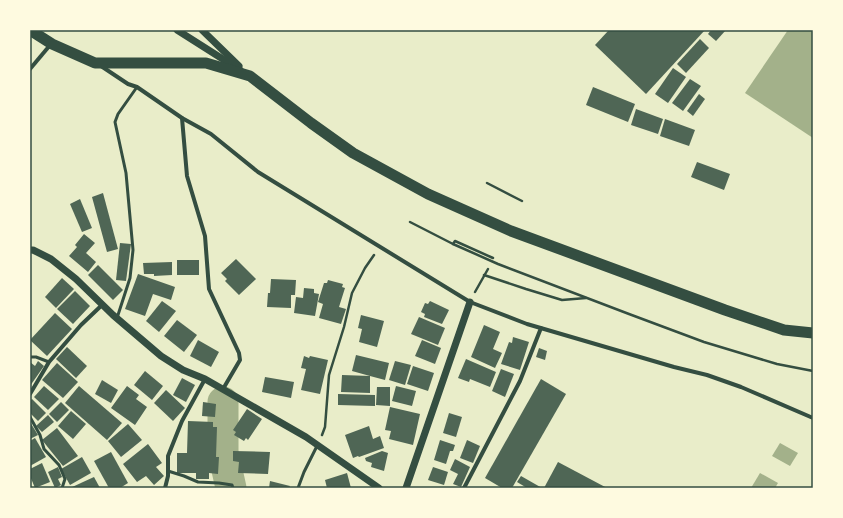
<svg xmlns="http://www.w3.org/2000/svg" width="843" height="518" font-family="Commissioner,sans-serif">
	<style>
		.water { fill: #a3b18a }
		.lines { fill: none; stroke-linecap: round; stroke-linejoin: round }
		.river { stroke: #a3b18a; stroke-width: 31 }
		.building { fill: #4f6655 }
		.path { stroke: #344e41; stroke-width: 2.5 }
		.service { stroke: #344e41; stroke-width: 3 }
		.minor { stroke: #344e41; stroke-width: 4 }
		.tertiary { stroke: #344e41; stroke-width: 7 }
		.trunk { stroke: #344e41; stroke-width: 11 }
		.neatline { fill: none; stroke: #344e41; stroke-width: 1.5 }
	</style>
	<rect width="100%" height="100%" fill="#e9edc9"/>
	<g class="water">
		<polygon points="788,30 813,30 813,138 745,93"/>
		<polygon points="780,443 798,453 790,466 772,456"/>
		<polygon points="760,473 778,483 775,488 751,488"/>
	</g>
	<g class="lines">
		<polyline class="river" points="223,402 223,452 231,488"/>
	</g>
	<g class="building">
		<polygon points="609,30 705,30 646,94 595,45"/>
		<polygon points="711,30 726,30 716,41 708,34"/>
		<polygon points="700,39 709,48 686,73 677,64"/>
		<polygon points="673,68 686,77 668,103 655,94"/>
		<polygon points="690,79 701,86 683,111 672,103"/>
		<polygon points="593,87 635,104 628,122 586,105"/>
		<polygon points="699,94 705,99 693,116 687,111"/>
		<polygon points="636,109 663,119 658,134 631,125"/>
		<polygon points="665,119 695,130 689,146 660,136"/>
		<polygon points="697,162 730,174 724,190 691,177"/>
		<polygon points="103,193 118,249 107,252 92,197"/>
		<polygon points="80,199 92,228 82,232 70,204"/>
		<polygon points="84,234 95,243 86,253 96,262 88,272 69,256 77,247 75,245"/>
		<polygon points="120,243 131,244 126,281 116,280"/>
		<polygon points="236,259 256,279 239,295 225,281 227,279 221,273"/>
		<rect x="177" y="260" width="22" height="15"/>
		<polygon points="172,262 172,275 154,276 154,274 144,274 143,263"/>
		<polygon points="98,265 123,290 113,300 88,275"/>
		<polygon points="138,274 175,287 171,300 153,294 145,316 125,309"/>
		<polygon points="62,278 74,289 56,308 45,297"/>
		<polygon points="271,279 296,280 295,295 291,295 291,308 267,307 268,293 270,293"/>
		<polygon points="328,280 343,284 342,287 345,288 339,307 346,309 341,324 319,318 323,304 318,302 324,283 327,283"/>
		<polygon points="304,288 314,289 314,293 319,294 315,316 294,313 296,297 303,298"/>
		<polygon points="75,291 90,306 73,324 57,309"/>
		<polygon points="162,301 176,311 159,332 146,321"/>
		<polygon points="430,301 449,310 442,324 424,317 425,314 421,312 425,303 428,304"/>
		<polygon points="55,313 72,329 47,356 30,340"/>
		<polygon points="361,315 384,321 377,347 359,342 362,329 358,328"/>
		<polygon points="419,317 445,328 438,345 411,334"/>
		<polygon points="177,320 197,335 184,352 164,336"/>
		<polygon points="484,325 500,332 493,349 502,353 495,368 471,357"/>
		<polygon points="513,337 529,342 520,370 501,364 509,342 512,343"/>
		<polygon points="198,340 219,352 211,367 190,356"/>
		<polygon points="422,340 441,348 435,364 415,356"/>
		<polygon points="67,347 87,366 76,378 56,359"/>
		<polygon points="539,348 547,351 545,360 536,357"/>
		<polygon points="356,355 389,363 385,380 370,376 370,393 341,392 342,375 370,376 352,371"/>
		<polygon points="304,356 309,358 310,356 328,360 320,394 301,390 306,369 301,368"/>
		<polygon points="466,359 496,372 490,387 470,379 469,382 458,378"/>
		<polygon points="38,361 44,366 30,386 30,362 35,366"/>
		<polygon points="395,361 411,365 405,385 389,380"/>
		<polygon points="57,363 78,382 63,398 42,380"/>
		<polygon points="413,366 434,373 428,391 407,384"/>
		<polygon points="501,369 514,374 505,397 492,391"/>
		<polygon points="145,371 163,386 152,400 134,385"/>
		<polygon points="265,377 294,382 291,398 262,392"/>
		<polygon points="182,378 195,385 186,402 173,395"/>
		<polygon points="541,379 566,394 512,488 502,488 485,478"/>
		<polygon points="102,380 118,390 111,403 95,394"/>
		<polygon points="44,386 59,399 48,410 34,397"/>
		<polygon points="79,386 122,423 107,440 65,403"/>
		<polygon points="127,386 139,395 136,399 147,407 135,425 111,408"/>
		<polygon points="396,386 416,391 412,406 392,401"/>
		<polygon points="377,387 390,387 390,406 376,405"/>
		<polygon points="166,390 185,408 173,421 154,403"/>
		<polygon points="338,394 375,395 375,406 338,405"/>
		<polygon points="32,399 46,413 38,421 30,413 30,401"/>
		<polygon points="61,402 69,410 57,422 49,414"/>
		<polygon points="203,402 216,404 215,417 202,416"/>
		<polygon points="390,407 420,414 413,445 389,439 391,431 385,430"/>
		<polygon points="247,409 262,419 248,440 246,438 244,441 234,435 236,432 233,430"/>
		<polygon points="71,411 86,424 73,439 58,426"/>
		<polygon points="449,413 462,417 456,437 443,433"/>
		<polygon points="48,415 54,422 42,432 36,426"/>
		<polygon points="188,421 213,422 213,427 217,427 216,457 219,457 218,474 209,473 209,479 196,479 196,473 177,473 177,453 187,453"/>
		<polygon points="30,422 38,435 30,439"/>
		<polygon points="128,424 142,440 121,457 108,441"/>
		<polygon points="369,426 373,439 380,436 384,448 359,457 358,456 353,458 345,435"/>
		<polygon points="57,428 78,456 63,466 42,440"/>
		<polygon points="35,438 46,457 30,466 30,441"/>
		<polygon points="440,440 455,445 453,451 450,451 446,464 434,460"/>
		<polygon points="467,440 480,446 473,463 460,458"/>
		<polygon points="148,444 162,463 156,467 164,476 154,485 146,476 137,482 123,464"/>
		<polygon points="233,451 270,452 268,474 238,473 239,462 233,461"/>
		<polygon points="382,451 388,453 384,471 371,467 372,463 366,461 365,458"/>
		<polygon points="111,452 128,483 120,488 109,488 94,461"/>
		<polygon points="82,457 91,473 70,485 61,469"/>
		<polygon points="455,459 470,467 461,487 453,484 458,474 450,470"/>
		<polygon points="558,462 607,488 544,488"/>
		<polygon points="42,463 50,482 35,488 30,476 30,469"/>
		<polygon points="58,467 62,477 58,479 61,485 55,488 48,472"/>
		<polygon points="433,467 448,472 444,485 428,480"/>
		<polygon points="347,473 351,488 327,488 325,480"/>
		<polygon points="521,476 542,488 527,488 517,482"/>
		<polygon points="94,477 100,488 70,488"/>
		<polygon points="270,481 290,486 289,488 269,488"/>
	</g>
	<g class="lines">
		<g class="path">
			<polyline points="487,183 522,201"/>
			<polyline points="410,222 453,244 498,264 629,314 704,342 777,364 813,371"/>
			<polyline points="453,244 455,241 493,258"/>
			<polyline points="484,275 526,289 562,300 586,298"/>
			<polyline points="475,292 488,269"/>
			<polyline points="322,435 325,427 329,375 344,327 352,293 365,268 374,255"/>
		</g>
		<g class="service">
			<polyline points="117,318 130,278 133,250 126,173 115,122 118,114 137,87"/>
			<polyline points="30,357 36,357 49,362"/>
			<polyline points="30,417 40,435 44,449 59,465 65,479 62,488"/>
			<polyline points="168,471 184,476 198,482 219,483 232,485 233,488"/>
			<polyline points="298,488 304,472 317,446"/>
		</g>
		<g class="minor">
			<polyline points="101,66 128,84 137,87 182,118 211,134 258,172 470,302 527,324 674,367 707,375 741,387 813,418"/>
			<polyline points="30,69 51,44"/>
			<polyline points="182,118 187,176 205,236 209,289 239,353 240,360 223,389"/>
			<polyline points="30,394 49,362 81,325 102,305"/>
			<polyline points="165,488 168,476 168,456 182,421 205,379"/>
			<polyline points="464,488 520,381 541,328"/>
		</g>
		<g class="tertiary">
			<polyline points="177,30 240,70"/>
			<polyline points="202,30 239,66"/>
			<polyline points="30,250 33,250 51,259 76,279 113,315 161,356 183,370 205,379 306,437 379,488"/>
			<polyline points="406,488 470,302"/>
		</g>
		<polyline class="trunk" points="30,30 52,44 95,63 206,63 250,76 311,123 353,153 428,194 511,231 725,310 784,330 813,333"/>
	</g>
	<rect width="843" height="518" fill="none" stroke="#fefae0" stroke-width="62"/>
	<rect x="31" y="31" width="781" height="456" class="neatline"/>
</svg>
